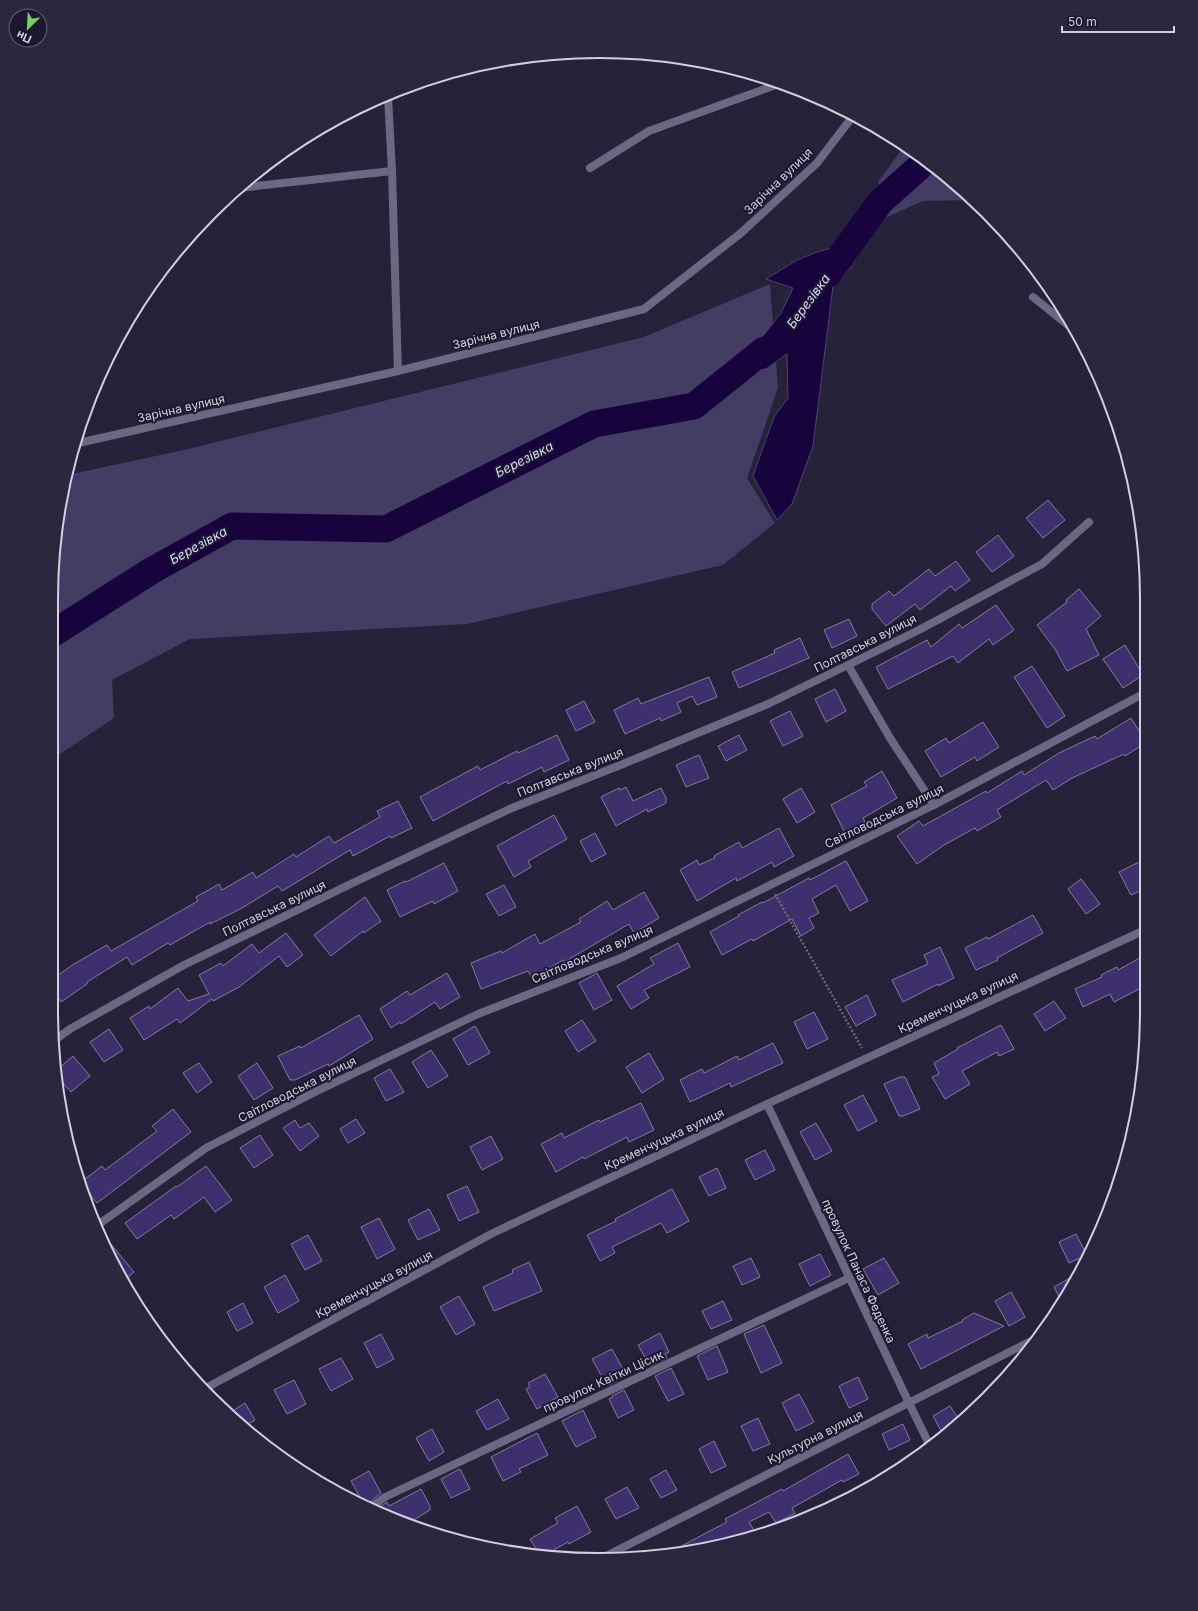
<svg xmlns="http://www.w3.org/2000/svg" width="1198" height="1611" font-family="Inter,sans-serif">
	<style>
		.green { fill: #433d63 }
		.water { fill: #18043d; stroke: #50416e }
		.lines { fill: none; stroke-linecap: round; stroke-linejoin: round }
		.river { stroke: #18043d; stroke-width: 27 }
		.building { fill: #3d306c; stroke: #807d99 }
		.path { stroke: #6b687c; stroke-width: 2.5; stroke-dasharray: 2 2; stroke-linecap: butt }
		.minor { stroke: #6b6884; stroke-width: 8 }
		.tertiary { stroke: #6b6884; stroke-width: 8 }
		.labels { text-anchor: middle; dominant-baseline: central; stroke-width: 4; stroke-linejoin: round; paint-order: stroke }
		.street-label { font-size: 12px; fill: #d2d0e0; stroke: #1c192f }
		.water-label { font-size: 13px; font-style: italic; fill: #ddd9ff; stroke: #1c192f }
		.rim { fill: none; stroke: #d2d0e0; stroke-width: 2 }
	</style>
	<rect width="100%" height="100%" fill="#262239"/>
	<g class="green">
		<polygon points="904,146 960,187 972,200 923,201 885,218 878,182"/>
		<polygon points="770,284 778,388 747,478 775,523 723,565 467,624 190,639 112,680 114,718 57,756 52,756 52,563 67,475 184,450 644,337"/>
	</g>
	<polygon class="water" points="850,243 854,264 833,286 813,446 792,504 777,520 753,476 774,417 788,398 787,354 766,369 734,373 781,313 793,288 766,279 797,260 817,252"/>
	<g class="lines">
		<g class="river">
			<polyline points="828,274 880,202 925,162"/>
			<polyline points="52,634 151,571 232,526 386,529 594,424 694,406 764,350"/>
		</g>
	</g>
	<g class="building">
		<polygon points="1048,500 1065,520 1043,538 1026,518"/>
		<polygon points="998,535 1014,556 992,572 976,552"/>
		<polygon points="956,561 970,580 955,591 951,586 920,610 915,604 886,626 872,609 872,604 889,591 894,596 929,569 935,576"/>
		<polygon points="1079,589 1101,616 1086,629 1099,655 1067,671 1055,649 1037,625 1067,602 1066,600"/>
		<polygon points="996,605 1014,630 993,645 989,639 958,663 953,656 888,689 876,667 927,640 931,647 959,624 962,628"/>
		<polygon points="849,619 857,636 832,648 824,630"/>
		<polygon points="800,638 809,658 739,688 732,672 775,653 774,650"/>
		<polygon points="1125,645 1143,675 1123,688 1103,659"/>
		<polygon points="1032,666 1065,716 1047,728 1014,677"/>
		<polygon points="709,677 717,697 697,705 692,696 677,703 681,712 661,721 660,718 625,734 614,710 638,698 641,704"/>
		<polygon points="835,689 846,711 826,722 815,699"/>
		<polygon points="584,701 595,722 576,731 566,710"/>
		<polygon points="790,711 803,736 783,746 770,721"/>
		<polygon points="1131,718 1144,739 1144,744 1125,756 1124,754 1072,778 1053,790 1046,780 997,810 1001,817 977,831 975,828 944,845 917,864 897,836 919,821 923,826 986,791 987,793 1022,771 1024,775 1059,753 1095,736 1097,739"/>
		<polygon points="983,722 999,747 977,761 975,757 941,777 925,751 946,738 949,743"/>
		<polygon points="557,735 569,760 544,772 542,767 508,784 507,781 433,821 420,797 478,766 480,770 517,751 518,753"/>
		<polygon points="739,735 747,750 726,761 718,746"/>
		<polygon points="699,755 709,778 686,787 676,765"/>
		<polygon points="882,771 897,798 863,818 865,822 845,833 831,805 867,786 864,782"/>
		<polygon points="626,787 633,801 661,788 666,798 666,803 648,812 647,809 616,826 601,797 619,788 620,790"/>
		<polygon points="801,788 815,812 797,823 783,799"/>
		<polygon points="398,801 412,828 391,838 390,836 353,856 350,850 282,891 278,886 242,908 210,924 210,922 170,945 168,943 132,965 127,957 87,982 87,984 61,1002 51,987 51,980 74,964 107,945 111,951 198,901 196,897 219,884 222,890 253,872 256,878 294,854 296,857 329,836 334,843 380,817 377,811"/>
		<polygon points="554,815 567,839 528,861 531,867 514,877 497,846"/>
		<polygon points="779,828 794,856 774,867 772,862 737,881 736,878 697,901 680,870 697,860 699,865 715,858 714,856 739,842 742,848"/>
		<polygon points="595,833 606,854 591,862 580,841"/>
		<polygon points="1145,859 1145,889 1131,895 1119,872"/>
		<polygon points="846,861 868,901 850,911 836,885 812,899 819,913 809,918 814,928 801,936 792,919 753,941 752,939 722,955 710,932 739,916 738,915 762,902 763,903 809,878 810,880"/>
		<polygon points="444,863 458,891 434,904 433,901 400,917 387,890 405,881 406,882"/>
		<polygon points="1081,879 1100,904 1086,914 1068,889"/>
		<polygon points="504,885 516,907 499,916 486,894"/>
		<polygon points="644,892 659,918 634,933 629,924 564,962 563,960 532,978 528,971 481,989 471,963 501,951 502,953 535,934 540,944 581,922 579,919 607,901 613,910"/>
		<polygon points="365,897 381,921 364,933 363,931 331,956 314,935"/>
		<polygon points="1033,915 1043,933 997,958 998,960 976,970 965,948 987,937 988,939"/>
		<polygon points="286,933 303,955 287,967 279,956 239,987 213,1001 212,999 180,1023 177,1019 144,1040 130,1018 149,1006 150,1009 178,988 188,1001 209,994 199,975 221,963 223,966 252,944 259,953"/>
		<polygon points="678,943 690,967 644,990 649,998 631,1009 617,986 654,964 650,958"/>
		<polygon points="940,947 954,978 938,986 938,984 903,1002 892,980 928,964 924,955"/>
		<polygon points="1145,955 1145,986 1114,1002 1110,994 1083,1007 1075,989 1102,977 1101,975 1117,967 1118,970"/>
		<polygon points="447,973 460,997 440,1009 435,1002 401,1024 400,1022 391,1028 380,1009 407,991 410,995"/>
		<polygon points="597,973 612,1000 594,1010 579,983"/>
		<polygon points="867,995 876,1015 856,1026 845,1007"/>
		<polygon points="1054,1001 1066,1018 1045,1031 1034,1014"/>
		<polygon points="814,1012 828,1039 807,1049 794,1022"/>
		<polygon points="359,1015 373,1039 329,1066 328,1064 295,1080 290,1080 278,1056 300,1046 301,1048"/>
		<polygon points="582,1020 596,1041 578,1052 565,1031"/>
		<polygon points="1001,1025 1014,1049 999,1056 997,1052 962,1071 970,1084 945,1099 932,1077 939,1074 934,1063 958,1049 957,1048"/>
		<polygon points="475,1026 490,1053 468,1065 453,1039"/>
		<polygon points="109,1029 123,1050 104,1062 90,1042"/>
		<polygon points="773,1043 783,1063 731,1087 730,1083 690,1102 680,1080 702,1069 704,1073 737,1056 739,1060"/>
		<polygon points="431,1050 448,1076 428,1088 412,1062"/>
		<polygon points="649,1053 664,1079 642,1093 626,1067"/>
		<polygon points="73,1056 90,1076 71,1092 60,1080 58,1069"/>
		<polygon points="199,1063 212,1082 197,1093 183,1073"/>
		<polygon points="257,1063 273,1088 254,1100 238,1076"/>
		<polygon points="390,1069 404,1092 386,1101 374,1078"/>
		<polygon points="900,1077 905,1077 920,1109 903,1116 899,1116 884,1084"/>
		<polygon points="863,1095 877,1121 858,1131 844,1105"/>
		<polygon points="641,1103 654,1130 629,1142 627,1137 584,1159 583,1157 556,1172 541,1144 562,1133 564,1138 599,1120 600,1122"/>
		<polygon points="173,1109 191,1132 97,1203 81,1182 102,1166 105,1170 157,1131 152,1126"/>
		<polygon points="356,1119 365,1133 348,1143 340,1129"/>
		<polygon points="295,1120 300,1128 309,1123 319,1136 300,1151 283,1128"/>
		<polygon points="816,1123 832,1151 815,1160 800,1132"/>
		<polygon points="260,1135 273,1155 254,1168 240,1148"/>
		<polygon points="491,1136 503,1159 482,1170 470,1147"/>
		<polygon points="765,1150 775,1170 755,1180 745,1160"/>
		<polygon points="206,1166 232,1200 215,1212 204,1197 174,1219 171,1215 137,1239 125,1223 176,1186 177,1187"/>
		<polygon points="717,1168 726,1188 709,1196 699,1177"/>
		<polygon points="467,1186 479,1212 459,1221 447,1195"/>
		<polygon points="672,1189 689,1221 667,1233 661,1223 612,1247 615,1253 600,1261 587,1235 616,1221 615,1219"/>
		<polygon points="429,1209 440,1230 418,1240 408,1220"/>
		<polygon points="379,1218 395,1249 377,1259 361,1227"/>
		<polygon points="1076,1234 1087,1255 1069,1263 1059,1242"/>
		<polygon points="308,1235 322,1261 305,1270 291,1244"/>
		<polygon points="110,1243 134,1272 123,1282 107,1245"/>
		<polygon points="820,1254 831,1275 810,1286 799,1264"/>
		<polygon points="751,1258 760,1277 742,1285 733,1266"/>
		<polygon points="884,1258 899,1283 878,1295 863,1269"/>
		<polygon points="529,1262 542,1291 494,1311 483,1287 513,1273 512,1270"/>
		<polygon points="1079,1273 1074,1286 1062,1302 1054,1287"/>
		<polygon points="285,1275 299,1301 278,1313 264,1287"/>
		<polygon points="1011,1292 1025,1317 1009,1326 995,1301"/>
		<polygon points="459,1296 475,1324 456,1335 440,1307"/>
		<polygon points="723,1301 732,1320 711,1329 702,1311"/>
		<polygon points="243,1303 253,1323 237,1331 227,1312"/>
		<polygon points="974,1313 1004,1326 921,1369 908,1344 927,1334 928,1338 963,1321 962,1320"/>
		<polygon points="764,1325 782,1363 761,1373 744,1334"/>
		<polygon points="660,1333 669,1352 665,1354 667,1358 650,1366 638,1345"/>
		<polygon points="381,1334 394,1359 377,1368 364,1343"/>
		<polygon points="717,1346 728,1372 708,1380 697,1356"/>
		<polygon points="612,1349 624,1371 616,1374 619,1380 607,1386 592,1359"/>
		<polygon points="341,1358 353,1379 331,1391 319,1369"/>
		<polygon points="671,1368 684,1394 668,1401 655,1376"/>
		<polygon points="545,1374 558,1397 537,1409 526,1389 530,1387 528,1383"/>
		<polygon points="858,1377 868,1399 849,1408 839,1386"/>
		<polygon points="294,1380 306,1404 287,1414 274,1390"/>
		<polygon points="624,1390 634,1410 618,1418 609,1399 613,1397 612,1396"/>
		<polygon points="799,1394 814,1422 796,1431 782,1403"/>
		<polygon points="498,1399 509,1419 487,1430 476,1411"/>
		<polygon points="245,1403 255,1420 243,1427 228,1414"/>
		<polygon points="950,1406 960,1421 944,1436 933,1416"/>
		<polygon points="583,1410 596,1437 576,1447 562,1421"/>
		<polygon points="758,1418 770,1444 753,1451 741,1426"/>
		<polygon points="903,1424 910,1440 889,1450 882,1434"/>
		<polygon points="432,1429 444,1452 429,1461 416,1438"/>
		<polygon points="537,1433 548,1455 519,1469 521,1472 503,1481 491,1457"/>
		<polygon points="714,1441 726,1466 711,1473 699,1449"/>
		<polygon points="848,1454 859,1474 843,1482 842,1480 792,1508 795,1513 776,1523 769,1512 749,1522 755,1532 736,1542 675,1552 674,1550 727,1522 725,1519 782,1489 783,1491"/>
		<polygon points="460,1469 470,1489 451,1498 441,1479"/>
		<polygon points="666,1470 677,1490 661,1498 650,1479"/>
		<polygon points="369,1471 381,1493 365,1506 351,1481"/>
		<polygon points="627,1487 639,1508 616,1519 605,1499"/>
		<polygon points="421,1489 430,1506 430,1510 410,1522 376,1510 387,1502 389,1506"/>
		<polygon points="577,1506 591,1532 569,1544 568,1542 548,1553 538,1552 530,1539 558,1523 555,1518"/>
	</g>
	<g class="lines">
		<polyline class="path" points="775,894 862,1048"/>
		<g class="minor">
			<polyline points="388,96 392,171 398,371"/>
			<polyline points="590,168 649,131 781,83"/>
			<polyline points="239,188 392,171"/>
			<polyline points="1033,297 1069,326"/>
			<polyline points="848,665 890,738 934,805"/>
			<polyline points="55,1040 70,1029 184,965 359,880 512,808 623,764 768,704 848,665 917,631 1042,564 1089,522"/>
			<polyline points="767,1104 909,1403 931,1448"/>
			<polyline points="99,1224 206,1148 313,1093 478,1014 621,958 934,805 1143,694"/>
			<polyline points="204,1389 493,1233 767,1104 1145,930"/>
			<polyline points="370,1508 385,1497 849,1278"/>
		</g>
		<g class="tertiary">
			<polyline points="74,444 398,371 644,309 741,233 817,163 853,116"/>
			<polyline points="604,1557 1037,1338"/>
		</g>
	</g>
	<g class="labels">
		<g class="street-label">
			<text transform="translate(778 181) rotate(-44)">Зарічна вулиця</text>
			<text transform="translate(496 334) rotate(-14)">Зарічна вулиця</text>
			<text transform="translate(181 408) rotate(-13)">Зарічна вулиця</text>
			<text transform="translate(865 643) rotate(-27)">Полтавська вулиця</text>
			<text transform="translate(570 772) rotate(-22)">Полтавська вулиця</text>
			<text transform="translate(884 816) rotate(-26)">Світловодська вулиця</text>
			<text transform="translate(274 908) rotate(-26)">Полтавська вулиця</text>
			<text transform="translate(592 954) rotate(-23)">Світловодська вулиця</text>
			<text transform="translate(958 1002) rotate(-25)">Кременчуцька вулиця</text>
			<text transform="translate(297 1089) rotate(-27)">Світловодська вулиця</text>
			<text transform="translate(664 1139) rotate(-25)">Кременчуцька вулиця</text>
			<text transform="translate(859 1271) rotate(65)">провулок Панаса Феденка</text>
			<text transform="translate(374 1284) rotate(-28)">Кременчуцька вулиця</text>
			<text transform="translate(603 1381) rotate(-25)">провулок Квітки Цісик</text>
			<text transform="translate(815 1437) rotate(-27)">Культурна вулиця</text>
		</g>
		<g class="water-label">
			<text transform="translate(808 301) rotate(-54)">Березівка</text>
			<text transform="translate(524 459) rotate(-27)">Березівка</text>
			<text transform="translate(198 545) rotate(-29)">Березівка</text>
		</g>
	</g>
	<path d="M0 0H1198V1611H0ZM599 58H599A541 541 0 0 1 1140 599V1012A541 541 0 0 1 599 1553H599A541 541 0 0 1 58 1012V599A541 541 0 0 1 599 58Z" fill="#2b283d" fill-rule="evenodd"/>
	<path class="rim" d="M599 58H599A541 541 0 0 1 1140 599V1012A541 541 0 0 1 599 1553H599A541 541 0 0 1 58 1012V599A541 541 0 0 1 599 58Z"/>
	<g transform="translate(28 28) rotate(204)"><circle r="19" fill="#1c192f" stroke="#656276"/>
	<path d="M0-3L7 15L0 10L-7 15Z" fill="#72d25d"/>
	<text y="-6" font-size="11" font-weight="bold" text-anchor="middle" fill="#d2d0e0">Пн</text>
	</g>
	<path d="M1062 26v6h112v-6" fill="none" stroke="#d2d0e0" stroke-width="2"/>
	<text x="1068" y="26" font-size="12" fill="#d2d0e0" stroke="#1c192f" stroke-width="3" paint-order="stroke">50 m</text>
</svg>
